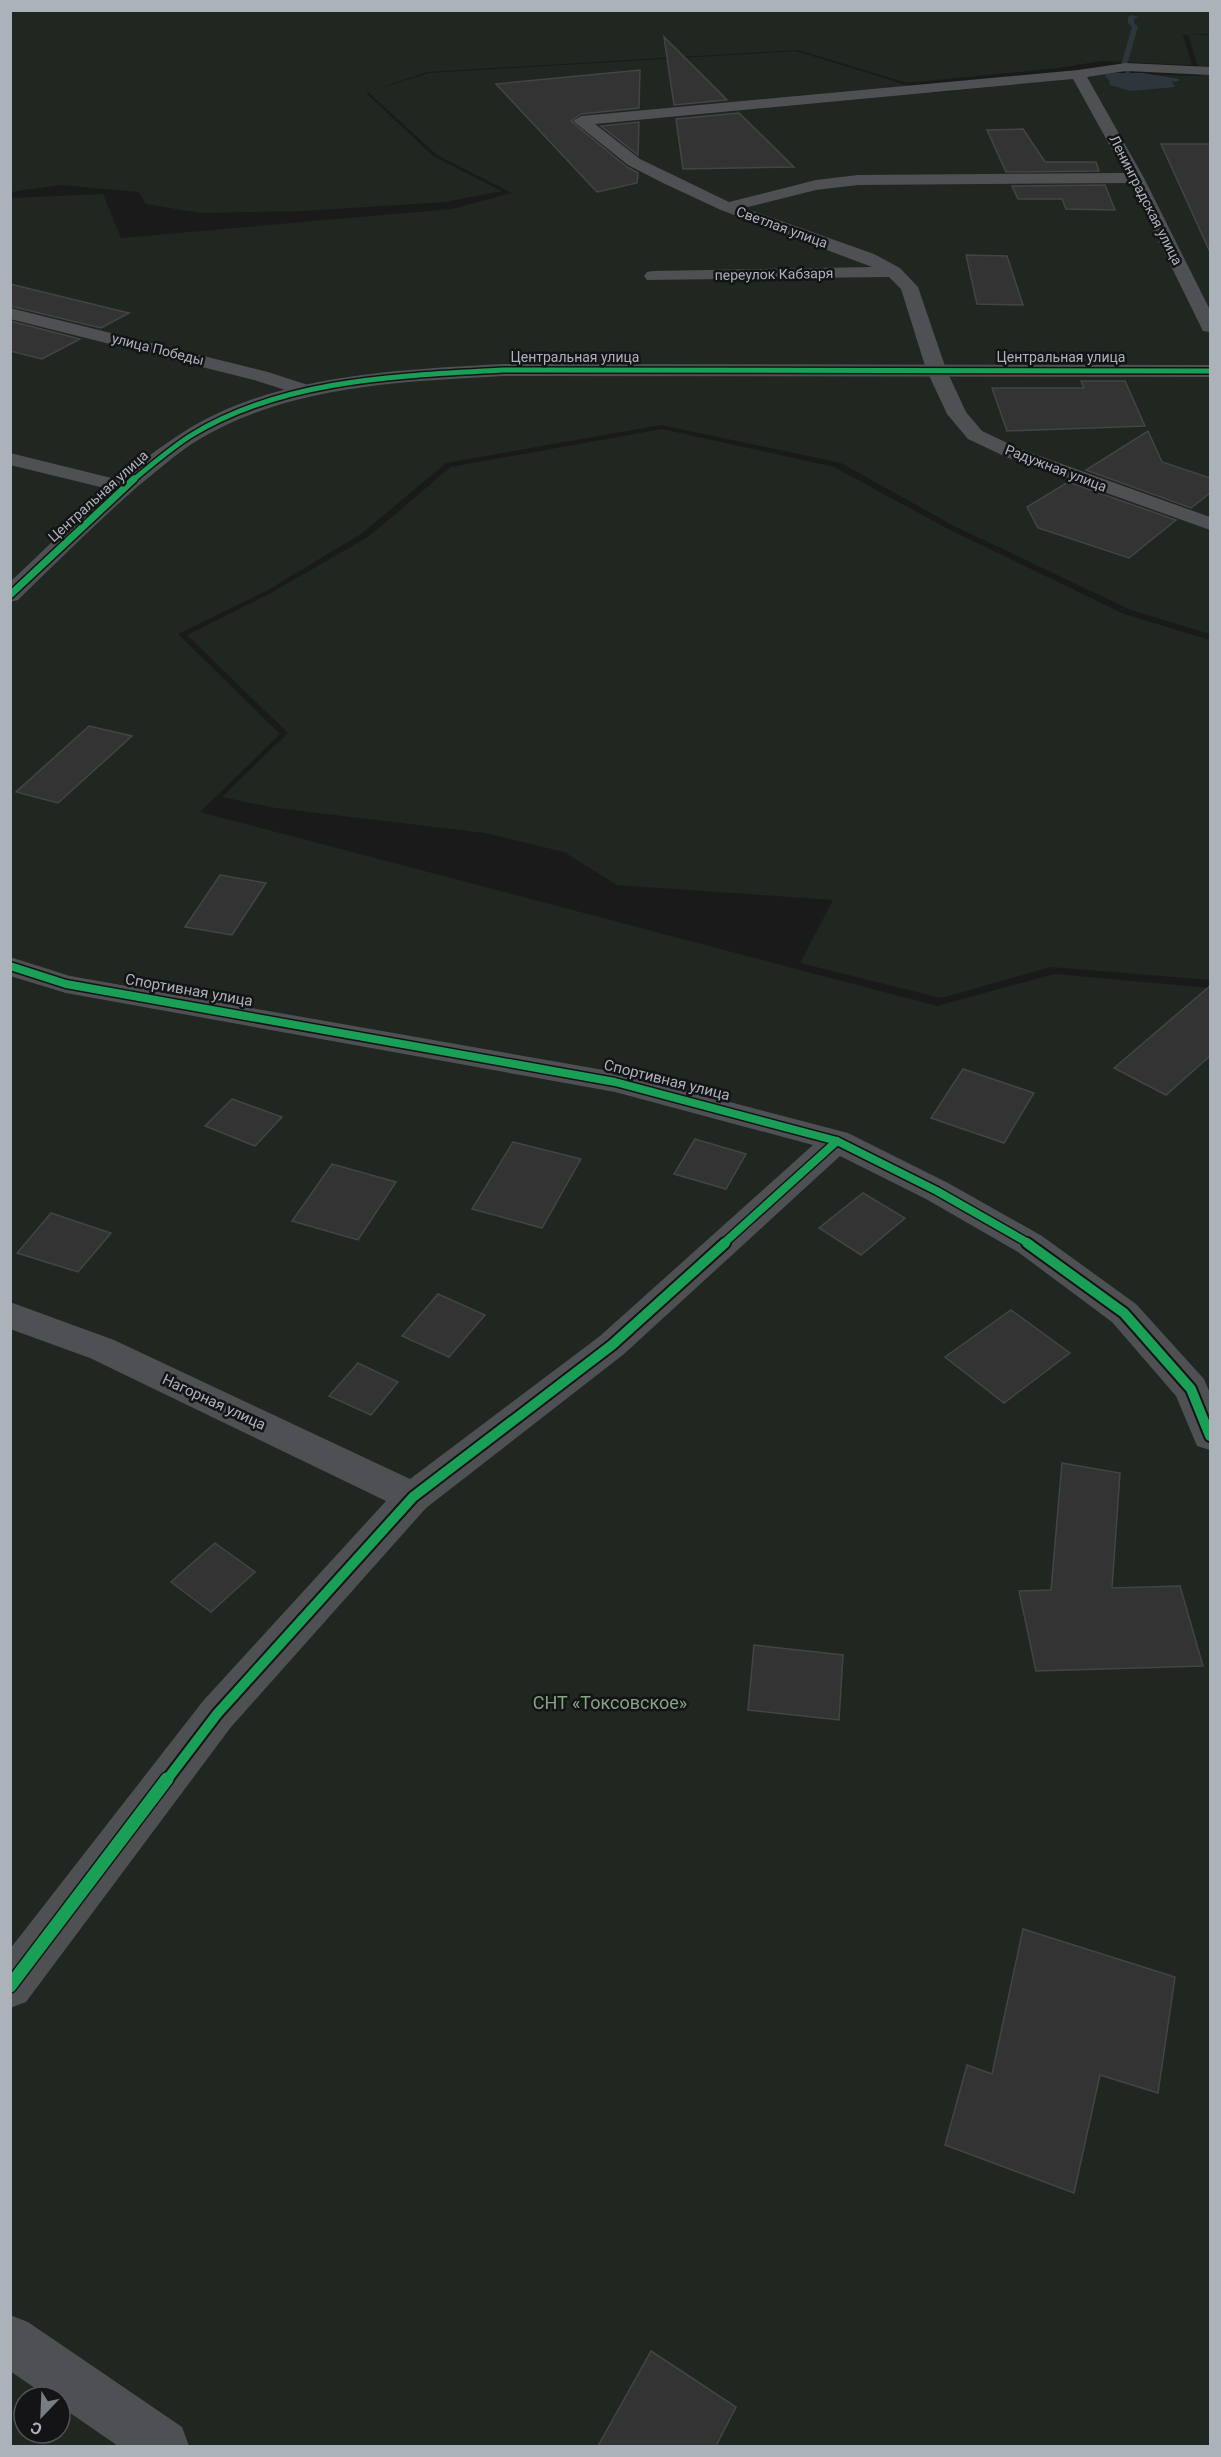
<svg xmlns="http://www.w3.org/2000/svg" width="1221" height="2457" font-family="Roboto,sans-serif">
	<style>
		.green { fill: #202720; fill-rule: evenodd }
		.water { fill: #2d363c }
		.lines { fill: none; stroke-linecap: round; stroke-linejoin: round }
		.stream { fill: #2d363c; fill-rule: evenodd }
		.building { fill: #333334; stroke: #424446; stroke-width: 1.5 }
		.minor { fill: #4e5053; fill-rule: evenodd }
		.tertiary { fill: #4e5053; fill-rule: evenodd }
		.cycleway-far4-casing { stroke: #141416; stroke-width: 8 }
		.cycleway-far3-casing { stroke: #141416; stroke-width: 10 }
		.cycleway-far2-casing { stroke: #141416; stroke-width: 11 }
		.cycleway-far1-casing { stroke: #141416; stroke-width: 14 }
		.cycleway-casing { stroke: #141416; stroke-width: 16 }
		.cycleway-far4 { stroke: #1a9f57; stroke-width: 5 }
		.cycleway-far3 { stroke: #1a9f57; stroke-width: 7 }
		.cycleway-far2 { stroke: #1a9f57; stroke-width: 8 }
		.cycleway-far1 { stroke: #1a9f57; stroke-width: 10 }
		.cycleway { stroke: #1a9f57; stroke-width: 13 }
		.labels { text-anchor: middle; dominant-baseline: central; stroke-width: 5; stroke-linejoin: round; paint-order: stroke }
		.far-street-label { font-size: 14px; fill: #abb2ba; stroke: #141416 }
		.street-label { font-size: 15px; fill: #abb2ba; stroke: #141416 }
		.near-park-label { font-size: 18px; fill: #85a483; stroke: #141416 }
	</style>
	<rect width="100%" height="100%" fill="#1a1a1a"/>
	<g class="green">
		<polygon points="11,11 1210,11 1210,34 1183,35 1192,65 1102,61 1058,68 907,83 798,50 427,72 366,93 433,156 502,191 445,202 304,211 200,213 146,204 139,192 60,185 11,192"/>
		<path d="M1188 35H1210V634L1131 610 954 526 841 463 661 425 446 463 361 534 266 591 178 634 280 734 200 812 937 1006 1054 974 1210 988V2446H11L10 198 103 194 121 238 452 209 512 193 437 155 368 92 429 73 796 51 933 93 1106 74 1201 76ZM24 2397H60V2433H24Z"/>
		<polygon points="662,429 834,467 948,529 1124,614 1210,640 1210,980 1051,967 941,998 800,963 833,900 617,885 564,852 485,833 276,808 222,797 288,733 187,635 269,594 368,537 451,467"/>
	</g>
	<polygon class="water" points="1115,73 1143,73 1179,79 1179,81 1172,82 1175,87 1130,91 1110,85 1109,80 1105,77 1106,74"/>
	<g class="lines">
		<polygon class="stream" points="1131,15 1139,17 1134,19 1134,23 1138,27 1127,65 1130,73 1127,75 1121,65 1132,27 1128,23 1128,17"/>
	</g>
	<g class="building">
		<polygon points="664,37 727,100 674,105"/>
		<polygon points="640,70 639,108 581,114 571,121 627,167 638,173 637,183 597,192 496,84"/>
		<polygon points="739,113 794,167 683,169 676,119"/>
		<polygon points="639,122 638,155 601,126"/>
		<polygon points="1023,129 1045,162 1096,162 1099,171 1006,172 987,130"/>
		<polygon points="1161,144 1210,144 1210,252"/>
		<polygon points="1105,185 1115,210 1066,209 1062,199 1018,199 1012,186"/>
		<polygon points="966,255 1007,256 1023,305 977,304"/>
		<polygon points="10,284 129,313 101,328 10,306"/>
		<polygon points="10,321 80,339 42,359 10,351"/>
		<polygon points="1081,381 1125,381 1145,426 1007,431 992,388 1084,388"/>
		<polygon points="1148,431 1162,462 1210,478 1210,493 1191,508 1086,470"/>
		<polygon points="1068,482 1176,520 1129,558 1038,528 1027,507"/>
		<polygon points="89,726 132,736 58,803 16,792"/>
		<polygon points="220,875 266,883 232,935 185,927"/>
		<polygon points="1210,986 1210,1056 1166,1095 1114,1068"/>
		<polygon points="963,1069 1034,1093 1004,1143 931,1118"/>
		<polygon points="232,1099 282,1117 255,1146 205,1126"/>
		<polygon points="695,1139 746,1154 726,1189 674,1174"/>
		<polygon points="513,1142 581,1159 542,1228 472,1209"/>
		<polygon points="332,1164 396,1182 358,1240 292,1221"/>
		<polygon points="863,1193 905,1218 861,1255 819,1228"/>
		<polygon points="51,1213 111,1233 78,1272 17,1253"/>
		<polygon points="438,1294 485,1315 449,1357 402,1336"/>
		<polygon points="1011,1310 1070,1353 1004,1403 945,1357"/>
		<polygon points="358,1363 398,1382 371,1415 329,1396"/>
		<polygon points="1062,1463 1120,1473 1112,1588 1180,1586 1203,1666 1036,1671 1019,1591 1051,1590"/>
		<polygon points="215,1543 255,1572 211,1612 171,1582"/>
		<polygon points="754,1645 843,1655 839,1720 748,1710"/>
		<polygon points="1023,1929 1175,1977 1158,2093 1100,2075 1074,2193 945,2145 967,2065 992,2074"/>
		<polygon points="651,2351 736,2407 716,2446 598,2446"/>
	</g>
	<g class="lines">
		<g class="minor">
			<path d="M1126 63 1210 67V75L1126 71 1087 77 1144 178 1210 310V332L1203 331 1201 327 1130 183 858 185 816 190 744 208 874 254 900 268 918 287 946 369 966 412 982 431 1020 449 1210 517V530L1006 457 968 439 947 414 926 369 901 289 889 277 647 280 644 276 647 272 653 271 872 267 721 210 663 183 628 165 573 121 581 116 1078 70ZM1073 79 1125 173 858 175 816 180 729 202 640 159 595 124Z"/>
			<polygon points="10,308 268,372 311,386 314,390 311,394 304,396 254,380 10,319"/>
			<polygon points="10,453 132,483 136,487 132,491 125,493 10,465"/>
			<polygon points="10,957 70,976 615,1072 848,1133 948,1183 1042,1236 1136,1304 1204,1379 1210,1393 1210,1450 1197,1446 1176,1396 1112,1322 1018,1252 926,1199 840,1156 624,1354 426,1508 231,1727 26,2002 10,2008 10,1949 203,1701 386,1501 90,1358 10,1329 10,1302 114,1340 410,1479 600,1336 813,1145 615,1092 66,993 10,976"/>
			<polygon points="10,2315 28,2322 182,2427 189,2446 118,2446 60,2406 60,2397 48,2397 10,2371"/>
		</g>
		<path class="tertiary" d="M503 364 1210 365V377L503 376C400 382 290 385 198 440 177 453 157 471 137 487 96 523 57 562 18 600L10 602V582C65 531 118 473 182 433 273 374 398 370 503 364Z"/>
		<g class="cycleway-far4-casing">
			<path id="cycleway-far4" d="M132 481C151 465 170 449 190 436 282 379 398 376 503 370L1210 371"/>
		</g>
		<g class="cycleway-far3-casing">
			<polyline id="cycleway-far3" points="10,595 134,479"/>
		</g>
		<g class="cycleway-far2-casing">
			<g id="cycleway-far2">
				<polyline points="10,966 66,984 615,1082 837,1141 937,1191 1030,1244"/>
				<polyline points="723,1244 837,1141"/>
			</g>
		</g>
		<g class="cycleway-far1-casing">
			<g id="cycleway-far1">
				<polyline points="1027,1243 1124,1313 1191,1389 1210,1436"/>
				<polyline points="166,1781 217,1714 413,1497 612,1345 725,1243"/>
			</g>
		</g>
		<g class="cycleway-casing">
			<polyline id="cycleway" points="10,1986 167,1779"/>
		</g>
		<use href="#cycleway-far4" class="cycleway-far4"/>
		<use href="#cycleway-far3" class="cycleway-far3"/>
		<use href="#cycleway-far2" class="cycleway-far2"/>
		<use href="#cycleway-far1" class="cycleway-far1"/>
		<use href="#cycleway" class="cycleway"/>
	</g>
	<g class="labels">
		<g class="far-street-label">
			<text transform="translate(1146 200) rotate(63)">Ленинградская улица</text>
			<text transform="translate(782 227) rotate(20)">Светлая улица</text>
			<text transform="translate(774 274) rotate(-1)">переулок Кабзаря</text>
			<text transform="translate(158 349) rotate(14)">улица Победы</text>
			<text x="575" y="357">Центральная улица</text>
			<text x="1061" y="357">Центральная улица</text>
			<text transform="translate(1056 468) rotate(21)">Радужная улица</text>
			<text transform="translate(98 496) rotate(-42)">Центральная улица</text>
		</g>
		<g class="street-label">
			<text transform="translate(189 990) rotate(10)">Спортивная улица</text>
			<text transform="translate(667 1080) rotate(14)">Спортивная улица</text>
			<text transform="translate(214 1402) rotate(25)">Нагорная улица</text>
		</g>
		<g class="near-park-label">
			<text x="610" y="1702">СНТ «Токсовское»</text>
		</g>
	</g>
	<rect width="1221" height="2457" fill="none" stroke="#abb2ba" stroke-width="24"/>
	<g transform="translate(42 2415) rotate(203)"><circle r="28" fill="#141416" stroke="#505358" stroke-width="1.5"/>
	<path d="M0-4.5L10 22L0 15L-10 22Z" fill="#787d82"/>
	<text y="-9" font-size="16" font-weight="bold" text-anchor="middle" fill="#abb2ba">С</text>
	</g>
</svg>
